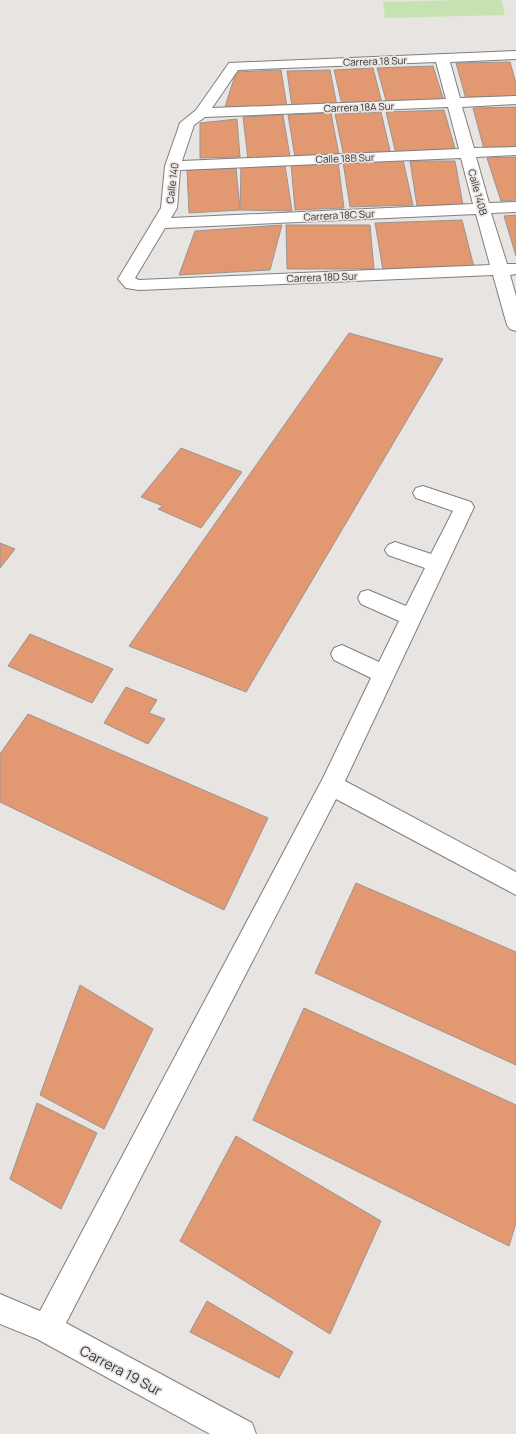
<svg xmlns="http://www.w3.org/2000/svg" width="516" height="1434" font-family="Manrope,sans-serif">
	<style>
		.green { fill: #c7e2b1 }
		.building { fill: #e29871; stroke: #999593 }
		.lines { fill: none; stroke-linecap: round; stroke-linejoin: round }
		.minor-casing { stroke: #817e7c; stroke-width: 2 }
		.minor { fill: #fff; fill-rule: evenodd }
		.labels { text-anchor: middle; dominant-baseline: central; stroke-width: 3.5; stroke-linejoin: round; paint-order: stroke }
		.far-street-label { font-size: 10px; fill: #363534; stroke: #e8e4e2 }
		.near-street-label { font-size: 14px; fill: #363534; stroke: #e8e4e2 }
	</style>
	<rect width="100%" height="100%" fill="#e8e4e2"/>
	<polygon class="green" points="459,0 501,0 505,15 385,18 383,2"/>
	<g class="building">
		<polygon points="510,62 516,83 516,98 466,99 456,63"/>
		<polygon points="433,66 444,101 387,104 377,68"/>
		<polygon points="373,68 382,103 342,105 334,70"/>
		<polygon points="281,70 287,107 224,110 236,72"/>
		<polygon points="330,70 337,106 292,107 287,71"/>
		<polygon points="516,107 516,147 484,149 473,108"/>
		<polygon points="444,110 456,152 396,154 386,112"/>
		<polygon points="381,112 391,155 344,157 335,114"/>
		<polygon points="331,113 339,155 295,157 288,115"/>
		<polygon points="283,115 290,157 248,159 243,117"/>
		<polygon points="237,119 240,157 200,158 200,123"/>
		<polygon points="516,157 516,200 501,201 487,158"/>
		<polygon points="403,160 413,205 350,207 343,162"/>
		<polygon points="410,161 455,161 463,205 417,206"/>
		<polygon points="338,162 344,208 295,210 291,164"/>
		<polygon points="285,165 292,211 240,210 241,166"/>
		<polygon points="236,168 240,210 189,213 187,170"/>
		<polygon points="516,215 516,256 504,216"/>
		<polygon points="462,220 474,267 383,270 375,223"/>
		<polygon points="282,225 270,270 179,275 195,231"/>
		<polygon points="286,225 370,225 374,269 287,269"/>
		<polygon points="349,333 443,359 246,692 129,646"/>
		<polygon points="181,448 242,472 201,528 158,509 163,506 141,497"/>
		<polygon points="0,543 15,549 0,568"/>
		<polygon points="30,634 113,669 92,703 8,666"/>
		<polygon points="126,687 157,700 149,713 165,719 148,744 104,723"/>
		<polygon points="28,714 268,818 224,910 0,802 0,754"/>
		<polygon points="356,883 516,952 516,1065 315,973"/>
		<polygon points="80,985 153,1029 104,1129 40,1095"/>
		<polygon points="304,1008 516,1105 516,1223 509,1246 253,1120"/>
		<polygon points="37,1103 97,1133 61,1209 10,1179"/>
		<polygon points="236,1136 381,1221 330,1334 180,1241"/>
		<polygon points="207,1301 293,1352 279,1378 190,1332"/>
	</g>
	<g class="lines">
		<g class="minor-casing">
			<g id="minor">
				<path d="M516 51V59L450 62 460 98 516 96V104L462 107 474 148 516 147V155L476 157 489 203 516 202V212L491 213 507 264H516V274L510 275 516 296V331L510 329 507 325 493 275 139 290 126 288 118 279 161 208 165 166 180 123 196 110 229 63ZM436 62 446 99 212 108 238 70ZM448 107 459 149 182 161 194 125 205 117ZM461 158 473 204 171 218 177 208 180 170ZM476 214 490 265 139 280 135 278 165 228Z"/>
				<polygon points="423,486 471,502 474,507 345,781 516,872 516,895 336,799 66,1323 252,1423 256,1434 210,1434 37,1339 0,1324 0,1294 40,1311 323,778 371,678 334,660 331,654 334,648 342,645 379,662 399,621 361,604 358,598 361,592 368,590 406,606 425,568 388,555 385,550 388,545 395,542 431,554 453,511 416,498 413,493 416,488"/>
			</g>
		</g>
		<use href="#minor" class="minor"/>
	</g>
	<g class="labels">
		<g class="far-street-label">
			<text transform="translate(375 61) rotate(-2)">Carrera 18 Sur</text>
			<text transform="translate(359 107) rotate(-2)">Carrera 18A Sur</text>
			<text transform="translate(345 158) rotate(-2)">Calle 18B Sur</text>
			<text transform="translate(172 183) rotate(-83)">Calle 140</text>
			<text transform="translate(478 192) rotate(75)">Calle 140B</text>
			<text transform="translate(339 215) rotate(-3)">Carrera 18C Sur</text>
			<text transform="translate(322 277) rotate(-2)">Carrera 18D Sur</text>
		</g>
		<g class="near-street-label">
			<text transform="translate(121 1370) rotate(28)">Carrera 19 Sur</text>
		</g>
	</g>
</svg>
